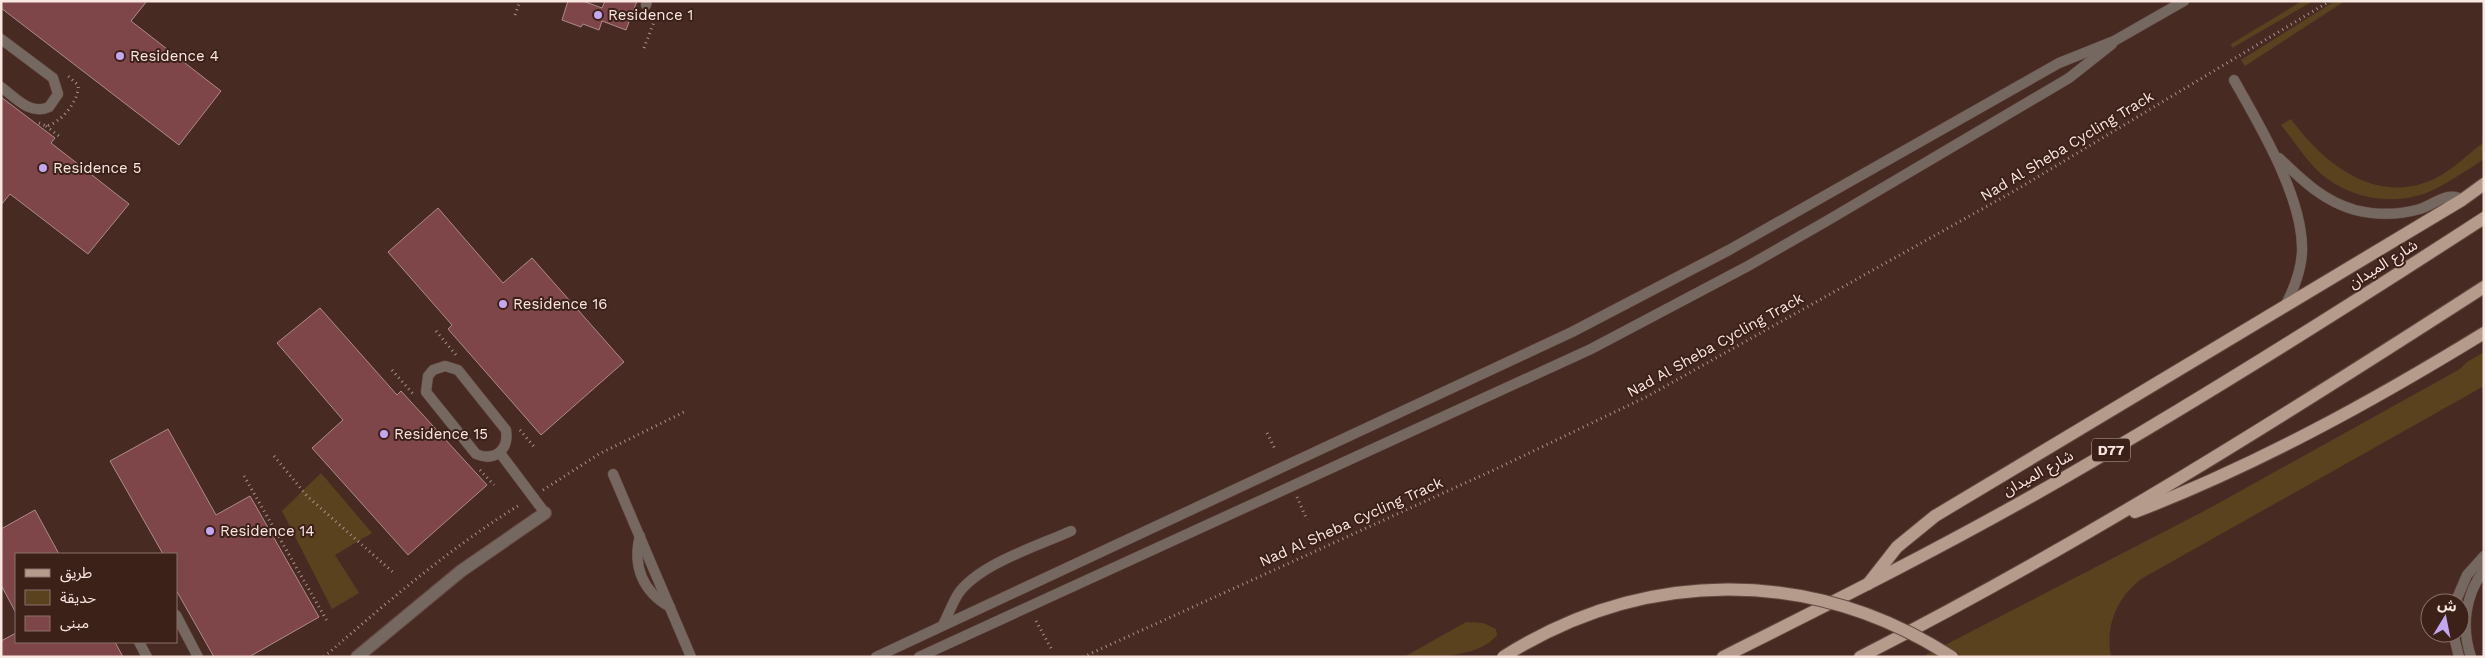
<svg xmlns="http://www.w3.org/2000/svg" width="2485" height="658" font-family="'Work Sans','Noto Sans Arabic',sans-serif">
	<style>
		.green { fill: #5a421e }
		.building { fill: #7e4649; stroke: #ae8a8b }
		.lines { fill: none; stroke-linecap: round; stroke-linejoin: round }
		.lane-casing { stroke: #644942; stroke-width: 11 }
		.street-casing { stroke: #644942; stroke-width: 14 }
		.primary-casing { stroke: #644942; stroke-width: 14 }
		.path { stroke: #a9928c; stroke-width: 3; stroke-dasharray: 1 4; stroke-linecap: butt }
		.lane { stroke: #746860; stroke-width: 10 }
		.street { stroke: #746860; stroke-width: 12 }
		.primary { stroke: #b49b8b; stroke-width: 12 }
		.primary-bridge-casing { stroke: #644942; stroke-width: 14; stroke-linecap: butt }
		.primary-bridge { stroke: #b49b8b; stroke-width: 12 }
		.poi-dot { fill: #c3a7f2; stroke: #3c2119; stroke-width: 2 }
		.labels { text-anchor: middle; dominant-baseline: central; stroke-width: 4; stroke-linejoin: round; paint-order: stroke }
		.shield { fill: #3c2119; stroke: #c1aca6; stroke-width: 1 }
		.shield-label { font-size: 14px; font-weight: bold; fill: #fae7e2 }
		.poi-label { font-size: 15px; fill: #fae7e2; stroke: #3c2119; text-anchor: start }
		.street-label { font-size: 15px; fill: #fae7e2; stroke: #3c2119 }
	</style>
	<rect width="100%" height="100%" fill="#472b23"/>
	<g class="green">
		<polygon points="2302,1 2313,1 2232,48 2231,44"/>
		<polygon points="2335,1 2345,1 2245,66 2241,60"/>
		<path d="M2291 119C2324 164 2376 206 2434 179 2453 170 2468 154 2484 142V159C2467 170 2450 182 2431 191 2394 207 2350 199 2320 173 2305 159 2294 141 2281 125Z"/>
		<path d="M2484 352V386L2141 579C2117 598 2105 625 2111 657H1922L2208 509 2460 369 2467 362Z"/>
		<polygon points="321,473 372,533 335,555 359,593 332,609 282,511"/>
		<path d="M1466 622 1483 623 1496 629 1497 635C1479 658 1433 657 1404 657Z"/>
	</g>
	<g class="building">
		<polygon points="1,1 147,1 131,21 221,91 179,145 1,8"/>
		<polygon points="568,1 583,1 602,8 605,1 637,1 626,30 602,21 599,30 583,24 581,27 562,20"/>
		<polygon points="1,97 55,138 51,143 129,204 88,254 10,194 1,205"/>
		<polygon points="438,208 503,283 532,258 624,362 541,435 448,329 452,325 388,252"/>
		<polygon points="320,308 397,395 401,391 487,485 408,555 312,448 343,420 277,343"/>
		<polygon points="168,429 216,515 250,496 319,617 249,657 214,657 176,590 176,554 163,554 110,461"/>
		<polygon points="35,510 59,554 16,554 16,613 1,585 1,529"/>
		<polygon points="16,633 16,642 115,642 123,657 1,657 1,641"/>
	</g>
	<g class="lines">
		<g class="lane-casing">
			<g id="lane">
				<polyline points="646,5 647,1"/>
				<path d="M1 39 53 78 58 94 49 107C30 116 15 97 1 87"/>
				<path d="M2234 80C2260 126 2304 199 2302 252 2301 272 2294 289 2285 306"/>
				<path d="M2279 158C2302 180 2323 201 2355 210 2375 215 2399 215 2420 209 2433 205 2449 190 2462 200"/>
				<path d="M445 366 458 370 506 430C509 450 495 462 476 454L426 392 428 376 433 370Z"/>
				<polyline points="500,453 545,513"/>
				<polyline points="613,474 691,657"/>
				<path d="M640 536C632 566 643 592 670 607"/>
				<polyline points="2455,603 2467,575 2484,556"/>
				<polyline points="176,615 198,657"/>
				<path d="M943 625C948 615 952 604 958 594 979 564 1038 546 1071 531"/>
				<polyline points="2453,633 2459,657"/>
				<polyline points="139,642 147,657"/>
				<polyline points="876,657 1572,332 1729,250 2059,63 2114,41 2184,1"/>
				<polyline points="919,657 1591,349 1748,266 1825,222 2069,78 2112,44"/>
				<path d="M2471 657C2461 627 2465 595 2484 570"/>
			</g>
		</g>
		<g class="street-casing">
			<polyline id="street" points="357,657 461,571 545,513"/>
		</g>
		<g class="primary-casing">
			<g id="primary">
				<path d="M2135 512C2257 465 2373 401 2484 333"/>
				<polyline points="1868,584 1897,547 1935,516 2462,200 2484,184"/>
				<path d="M1723 657C1839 599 1955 541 2067 476 2209 394 2347 307 2484 218"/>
				<path d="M1860 657C2076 547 2281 418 2484 287"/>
			</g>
		</g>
		<g class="path">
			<polyline points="515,15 520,1"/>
			<polyline points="644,48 657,14"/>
			<path d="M39 123 46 126C60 124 80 100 78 85L67 75"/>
			<polyline points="46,126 59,136"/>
			<polyline points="436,331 456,355"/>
			<polyline points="392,370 413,394"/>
			<polyline points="520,430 536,449"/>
			<polyline points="1267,433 1275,449"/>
			<polyline points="274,456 307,496 395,574"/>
			<polyline points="480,470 494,485"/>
			<polyline points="244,476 327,621"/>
			<polyline points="543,490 599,454 684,412"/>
			<polyline points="1297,497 1307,520"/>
			<polyline points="133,553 133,554"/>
			<polyline points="1036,621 1052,650"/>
			<path d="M324 657C386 603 451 547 521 504"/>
			<polyline points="1083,657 1496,469 1648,396 2016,190 2330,1"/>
		</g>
		<use href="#lane" class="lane"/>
		<use href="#street" class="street"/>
		<use href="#primary" class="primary"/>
		<g class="primary-bridge-casing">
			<path id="primary-bridge" d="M1503 657C1644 568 1811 566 1952 657"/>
		</g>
		<use href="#primary-bridge" class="primary-bridge"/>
	</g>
	<g class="poi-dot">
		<circle cx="598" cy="15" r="5"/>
		<circle cx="120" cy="56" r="5"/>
		<circle cx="43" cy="168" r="5"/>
		<circle cx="503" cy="304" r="5"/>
		<circle cx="384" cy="434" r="5"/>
		<circle cx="210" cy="531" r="5"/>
	</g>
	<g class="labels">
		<rect class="shield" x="2092" y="438.5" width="38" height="23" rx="4"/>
		<g class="shield-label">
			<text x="2111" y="450">D77</text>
		</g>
		<g class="poi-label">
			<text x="608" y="15">Residence 1</text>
			<text x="130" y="56">Residence 4</text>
			<text x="53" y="168">Residence 5</text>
			<text x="513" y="304">Residence 16</text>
			<text x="394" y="434">Residence 15</text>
			<text x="220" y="531">Residence 14</text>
		</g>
		<g class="street-label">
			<text transform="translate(2067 146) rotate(-31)">Nad Al Sheba Cycling Track</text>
			<text transform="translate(2383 264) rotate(-32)">شارع الميدان</text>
			<text transform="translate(1715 345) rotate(-29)">Nad Al Sheba Cycling Track</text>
			<text transform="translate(2038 473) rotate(-29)">شارع الميدان</text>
			<text transform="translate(1351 522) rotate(-24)">Nad Al Sheba Cycling Track</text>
		</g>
	</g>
	<rect width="2485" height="658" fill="none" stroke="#fae7e2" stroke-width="5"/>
	<rect x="15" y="553" width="162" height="90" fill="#3c2119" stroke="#887069"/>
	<rect x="25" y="569" width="25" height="8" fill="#b49b8b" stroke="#887069"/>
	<text x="60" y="578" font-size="15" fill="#fae7e2">طريق</text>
	<rect x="25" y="590" width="25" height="15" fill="#5a421e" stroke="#887069"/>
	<text x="60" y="603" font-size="15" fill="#fae7e2">حديقة</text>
	<rect x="25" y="616" width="25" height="15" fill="#7e4649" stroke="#887069"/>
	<text x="60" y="628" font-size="15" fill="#fae7e2">مبنى</text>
	<g transform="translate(2445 618) rotate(10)"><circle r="24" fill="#3c2119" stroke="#887069"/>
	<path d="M0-4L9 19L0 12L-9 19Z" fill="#c3a7f2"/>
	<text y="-8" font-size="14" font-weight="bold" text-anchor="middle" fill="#fae7e2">ش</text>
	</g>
</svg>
